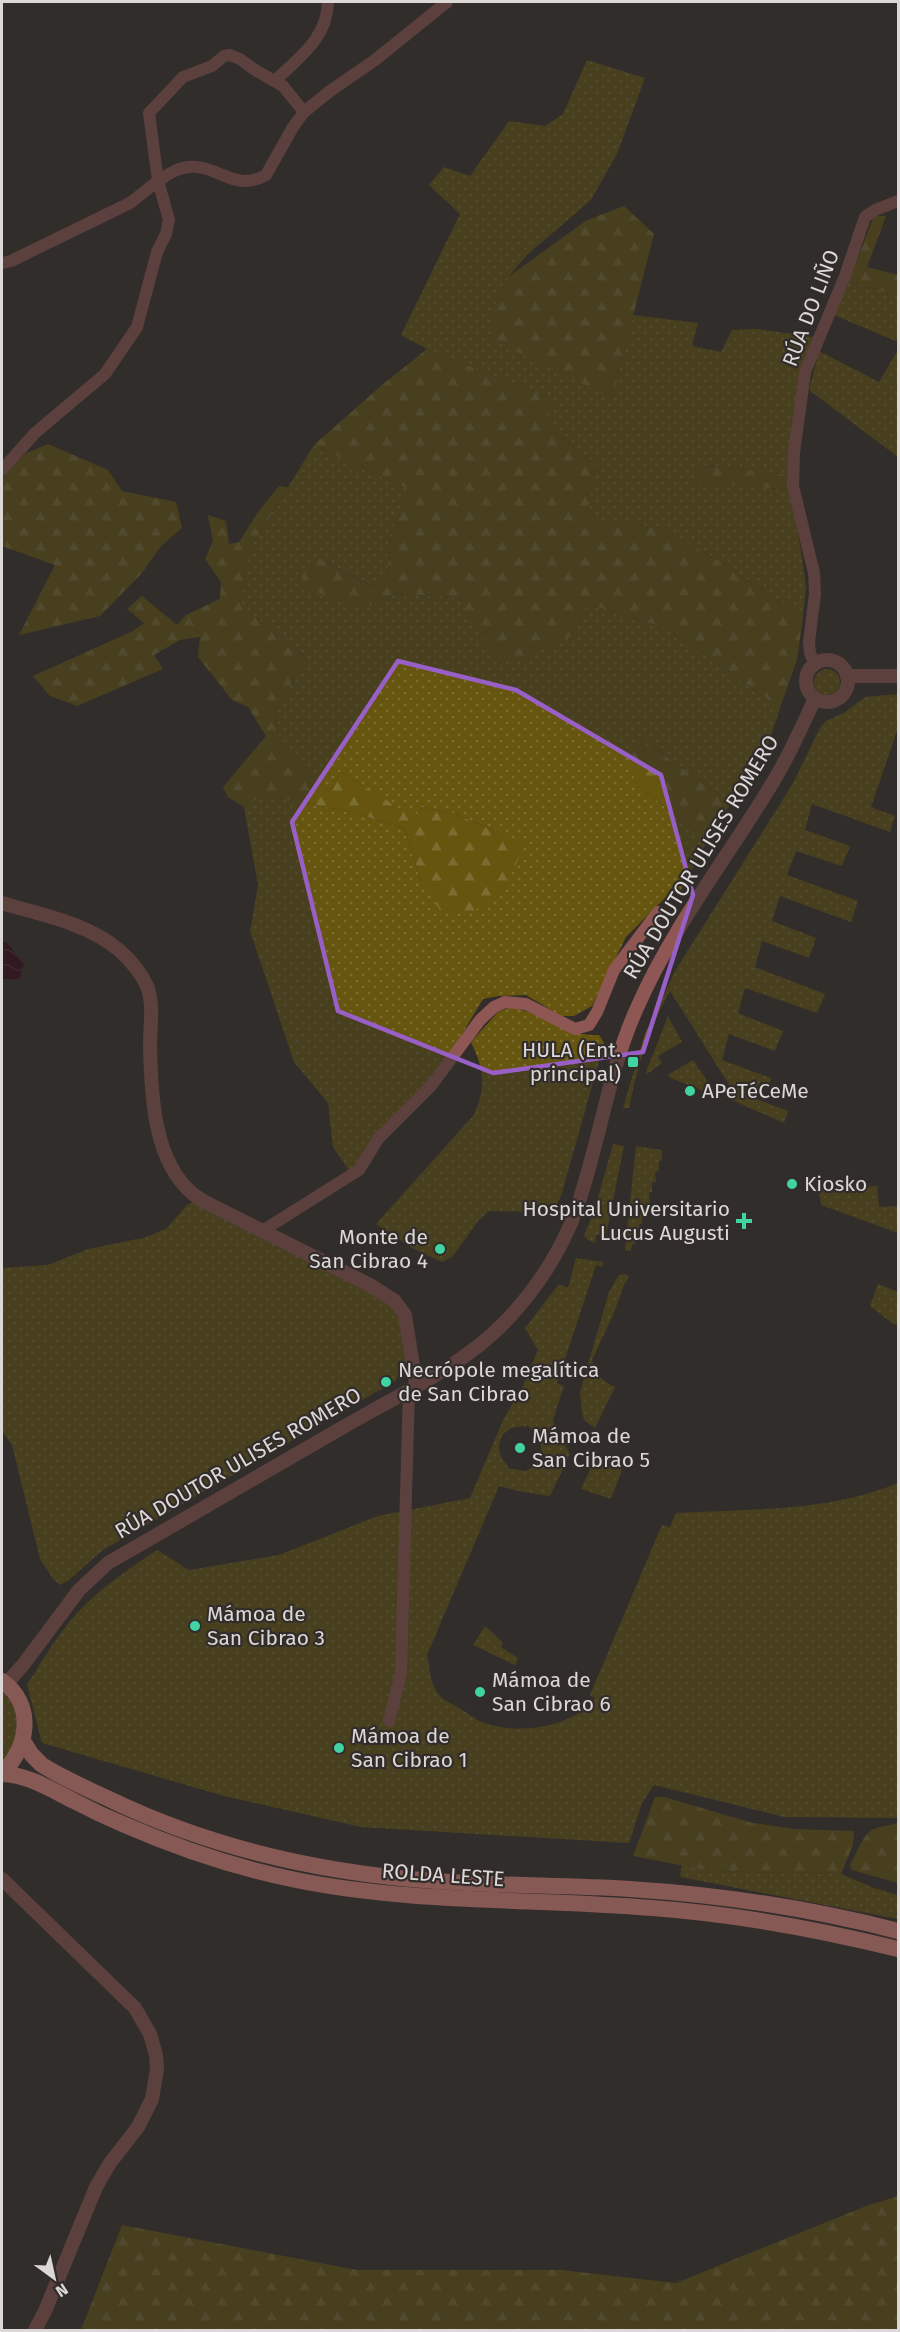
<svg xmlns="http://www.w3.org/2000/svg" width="900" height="2332" font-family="'Fira Sans',sans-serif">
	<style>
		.grass { fill: url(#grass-dots); fill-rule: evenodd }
		.forest { fill: url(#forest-firs) }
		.water { fill: url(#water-waves) }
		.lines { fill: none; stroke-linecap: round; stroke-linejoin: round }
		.minor { stroke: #8f5753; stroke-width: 12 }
		.tertiary { stroke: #8f5753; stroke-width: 14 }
		.trunk { stroke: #f08e86; stroke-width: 16 }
		.marked { fill: none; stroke: #9860c6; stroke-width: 4.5; stroke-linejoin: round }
		.poi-dot { fill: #40d4a2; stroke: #322d2b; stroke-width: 2 }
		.labels { text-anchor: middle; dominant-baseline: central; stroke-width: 4.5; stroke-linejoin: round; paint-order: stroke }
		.street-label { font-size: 21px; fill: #dbd8d7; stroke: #322d2b }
		.poi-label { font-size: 21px; fill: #dbd8d7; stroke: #322d2b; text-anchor: start }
	</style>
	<defs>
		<pattern id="grass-dots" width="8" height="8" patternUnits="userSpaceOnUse" patternTransform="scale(1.5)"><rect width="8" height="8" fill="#65550f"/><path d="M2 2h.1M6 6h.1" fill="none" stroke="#7a6d31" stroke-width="1.8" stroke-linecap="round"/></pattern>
		<pattern id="forest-firs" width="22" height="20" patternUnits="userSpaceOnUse" patternTransform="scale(1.5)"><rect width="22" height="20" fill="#65550f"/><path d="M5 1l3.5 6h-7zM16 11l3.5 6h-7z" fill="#7a6d31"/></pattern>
		<pattern id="water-waves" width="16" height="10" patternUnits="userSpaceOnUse" patternTransform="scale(1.5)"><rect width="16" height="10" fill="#300013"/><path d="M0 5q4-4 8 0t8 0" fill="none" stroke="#4d2435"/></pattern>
	</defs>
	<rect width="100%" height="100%" fill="#322d2b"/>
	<g class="grass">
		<polygon points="587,60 645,78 617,154 591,200 527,255 508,277 494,307 612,398 633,315 698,323 692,346 721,352 732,330 757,329 813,337 801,367 791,475 698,465 694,482 792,490 806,586 803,617 711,556 660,528 585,518 597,465 551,429 548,398 427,349 401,335 460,214 429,185 444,167 470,176 509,121 545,126 563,114"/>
		<polygon points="849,281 898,296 898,342 834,315"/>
		<polygon points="898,350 898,457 809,390 819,351 879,382"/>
		<polygon points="314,445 410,490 390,534 387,582 374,587 317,557 365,608 392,594 459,597 492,653 573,635 587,604 667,628 780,708 767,748 731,803 636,735 638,786 708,840 681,890 673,890 626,937 592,1006 574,1016 561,1016 526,995 498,996 483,999 446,1061 350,1172 333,1147 328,1103 294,1062 250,931 258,885 244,807 263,795 352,812 405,829 421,882 498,832 455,814 423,807 414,818 341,772 329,792 281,747 275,712 306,658 240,605 248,552"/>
		<circle cx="827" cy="682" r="13"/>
		<path d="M898 694V728L871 807 895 816 890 832 812 804 805 830 850 846 842 866 796 851 787 875 858 901 851 922 780 896 772 921 816 938 809 958 762 941 755 967 825 994 817 1013 745 988 738 1013 783 1031 775 1051 729 1034 722 1060 771 1078 769 1085 760 1082 756 1099 788 1111 784 1123 732 1100 735 1094 670 991C649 1028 637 1067 629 1108H623L645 1034 675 971 792 785 821 726 826 721 844 713 865 697Z"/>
		<path d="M508 1008C543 1009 561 1037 599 1035L604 1043 562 1193 554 1212 543 1209 540 1212 489 1211 478 1221 453 1256 442 1262 412 1248 376 1224 473 1116C487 1088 484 1069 471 1042L498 1012Z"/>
		<polygon points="668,1016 682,1042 658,1056 662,1063 647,1074 646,1072"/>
		<polygon points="693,1060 718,1097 671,1078 668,1075"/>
		<polygon points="613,1144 624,1146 606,1235 596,1235 595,1243 588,1240 584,1236 596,1205"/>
		<polygon points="636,1146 662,1150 662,1161 659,1161 659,1171 655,1172 656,1182 652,1182 652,1192 649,1193 650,1203 646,1203 646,1214 643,1214 642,1224 639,1224 639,1234 635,1235 635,1244 632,1244 631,1251 625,1250"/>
		<polygon points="877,1186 879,1207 898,1206 898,1233 821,1205 819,1191"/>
		<polygon points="196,1200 330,1269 393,1306 402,1321 407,1350 404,1367 395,1381 103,1550 69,1580 60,1585 53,1579 40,1559 12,1445 2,1431 2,1268 48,1265 88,1249 143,1238 166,1229 187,1205"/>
		<path d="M576 1258 603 1262 602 1267 596 1265 557 1383 564 1386 553 1420 554 1425 570 1454 550 1496 523 1492 499 1486 427 1655C430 1668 430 1685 439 1695 443 1700 453 1704 459 1708 468 1713 477 1721 487 1724 522 1734 572 1728 595 1698L590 1695 662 1525 670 1527 676 1513C751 1509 828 1512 898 1483V1818L784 1817 654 1785 642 1803 629 1843 361 1827 224 1796 42 1743 27 1685C44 1658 61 1628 84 1606 106 1584 132 1567 157 1550L189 1570 279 1555 378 1516 470 1498 504 1418 523 1386 538 1350 525 1328 559 1284 568 1288ZM527 1425C544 1439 549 1461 525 1471L507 1468 508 1466C490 1449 501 1423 526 1427Z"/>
		<path d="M625 1274 629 1277 624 1285 613 1315 592 1360C594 1372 604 1383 615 1387L595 1428 585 1421 582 1414 580 1392 609 1292 619 1275Z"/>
		<polygon points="878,1284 898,1292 898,1325 892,1323 870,1306"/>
		<polygon points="596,1457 623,1467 611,1499 581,1489"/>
		<polygon points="485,1626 503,1643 501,1647 518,1658 515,1665 473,1645"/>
		<path d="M2 1692C25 1711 19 1742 2 1763Z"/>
		<polygon points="682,1865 711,1871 841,1874 874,1888 898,1895 898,1919 680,1877"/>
	</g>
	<g class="forest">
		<polygon points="624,206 654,234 612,398 489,338 494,307 508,277 587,220"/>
		<polygon points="874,216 886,216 867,267 898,275 898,296 849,281"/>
		<polygon points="427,349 548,398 551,429 597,465 586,518 660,528 711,556 803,617 797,660 780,708 667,628 587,604 573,635 517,662 492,654 459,597 392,594 365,608 306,589 301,572 317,557 373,587 387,582 390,534 410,490 314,445 382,385"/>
		<polygon points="48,444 108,470 122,491 176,502 182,528 161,546 142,573 100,616 19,635 55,565 2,546 2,479 25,454"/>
		<polygon points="698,465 791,475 792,490 694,482"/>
		<polygon points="279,486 288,487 248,552 240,605 306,658 275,712 281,747 329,792 341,772 414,817 423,807 455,814 526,844 499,898 473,911 440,910 421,882 405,829 352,812 263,795 244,807 228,797 223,787 266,736 248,707 232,700 198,657 200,637 180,640 154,655 163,669 77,706 50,696 33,676 133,631 144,623 127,609 142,596 177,625 186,615 220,599 221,582 205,559 213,541 208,515 226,521 229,544 239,542 258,512"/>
		<polygon points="636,735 731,803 708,840 638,786 630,769"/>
		<polygon points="655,1797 664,1797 753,1823 794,1829 854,1831 853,1845 841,1874 711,1871 633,1856"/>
		<path d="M898 1823V1883L852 1870 850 1865C856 1854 863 1834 874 1829 881 1826 891 1825 898 1823Z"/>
		<polygon points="898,2196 898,2330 81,2330 122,2225 357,2270 561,2270 676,2283 866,2206"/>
	</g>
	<polygon class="water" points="2,941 8,944 24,965 19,979 2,980"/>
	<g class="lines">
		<g class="minor">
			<path d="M275 81C299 57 327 39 328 2"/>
			<polyline points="2,263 11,261 130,203 158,181 149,113 183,77 212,66 224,56 230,55 240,59 255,70 283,86 304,112"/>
			<path d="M2 470 35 433 105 374 137 327 157 252 166 234 169 220 158 181C167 175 177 168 188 167 218 164 234 193 266 175L293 127 304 112 330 91 375 60 447 2"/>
			<polyline points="815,664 810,653 809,642 815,594 814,573 793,486 794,453 805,372 845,276 865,217 875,210 898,201"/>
			<polyline points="262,1231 359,1170 378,1139 431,1086 480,1020 494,1007 505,1002 526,1004 575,1029 589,1025 597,1012 614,970 658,912"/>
			<polyline points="389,1721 401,1673 409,1389"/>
		</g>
		<g class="tertiary">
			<circle cx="827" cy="681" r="21"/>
			<polyline points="847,676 898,676"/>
			<path d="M2 903C41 915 87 923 119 950 130 960 141 972 147 986 154 1004 150 1027 150 1045 151 1093 153 1161 193 1194 200 1200 209 1204 217 1208L370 1285 395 1301 405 1315 416 1385"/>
			<path d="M6 1684 23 1665 79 1590 108 1563C189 1516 271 1469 352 1422 404 1392 462 1366 504 1323 534 1292 558 1256 574 1216 599 1148 607 1074 637 1008 673 925 730 855 776 777 791 751 803 725 815 698"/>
			<polyline points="2,1879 135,2008 150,2034 156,2055 157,2069 152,2099 138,2127 110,2163 96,2187 45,2311 35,2330"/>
		</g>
		<g class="trunk">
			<path d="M2 1681C35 1704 29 1748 2 1773"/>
			<path d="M23 1741 32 1755 42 1765C63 1778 85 1788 107 1798 210 1848 321 1873 435 1881 500 1886 565 1885 630 1889 721 1895 810 1908 898 1931"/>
			<path d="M2 1774C29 1775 50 1789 74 1801 91 1810 108 1818 125 1825 180 1849 237 1868 296 1880 414 1904 533 1898 652 1908 735 1914 817 1929 898 1949"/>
		</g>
	</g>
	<path d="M0 0H900V2332H0ZM398 661 516 690 661 775 693 895 643 1052 493 1073 338 1011 292 822Z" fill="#322d2b" fill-opacity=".55" fill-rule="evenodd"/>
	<path class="marked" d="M398 661 516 690 661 775 693 895 643 1052 493 1073 338 1011 292 822Z"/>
	<g class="poi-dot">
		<rect x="627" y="1056" width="12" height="12" rx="3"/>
		<circle cx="690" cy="1091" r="6"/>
		<circle cx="792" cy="1184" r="6"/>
		<path d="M741 1212h6v6h6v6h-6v6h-6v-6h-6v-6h6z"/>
		<circle cx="440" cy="1249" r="6"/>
		<circle cx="386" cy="1382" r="6"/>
		<circle cx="520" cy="1448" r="6"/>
		<circle cx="195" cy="1626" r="6"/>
		<circle cx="480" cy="1692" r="6"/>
		<circle cx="339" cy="1748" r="6"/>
	</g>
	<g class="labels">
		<g class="street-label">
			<text transform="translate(811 308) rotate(-69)">RÚA DO LIÑO</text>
			<text transform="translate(701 857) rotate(-59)">RÚA DOUTOR ULISES ROMERO</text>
			<text transform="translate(238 1463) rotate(-30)">RÚA DOUTOR ULISES ROMERO</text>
			<text transform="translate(443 1875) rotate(4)">ROLDA LESTE</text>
		</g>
		<g class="poi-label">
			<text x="621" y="1050" text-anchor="end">HULA (Ent.<tspan x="621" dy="24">principal)</tspan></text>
			<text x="702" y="1091">APeTéCeMe</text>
			<text x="804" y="1184">Kiosko</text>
			<text x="730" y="1209" text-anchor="end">Hospital Universitario<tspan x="730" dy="24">Lucus Augusti</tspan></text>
			<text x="428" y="1237" text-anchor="end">Monte de<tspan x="428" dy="24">San Cibrao 4</tspan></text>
			<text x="398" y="1370">Necrópole megalítica<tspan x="398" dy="24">de San Cibrao</tspan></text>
			<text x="532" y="1436">Mámoa de<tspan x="532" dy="24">San Cibrao 5</tspan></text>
			<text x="207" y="1614">Mámoa de<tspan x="207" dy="24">San Cibrao 3</tspan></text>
			<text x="492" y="1680">Mámoa de<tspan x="492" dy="24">San Cibrao 6</tspan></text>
			<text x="351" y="1736">Mámoa de<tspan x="351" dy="24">San Cibrao 1</tspan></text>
		</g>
	</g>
	<rect width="900" height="2332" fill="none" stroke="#dbd8d7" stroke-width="6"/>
	<g transform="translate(54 2278) rotate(147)" stroke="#322d2b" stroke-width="4.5" paint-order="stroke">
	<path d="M0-4.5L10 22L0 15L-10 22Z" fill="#dbd8d7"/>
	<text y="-9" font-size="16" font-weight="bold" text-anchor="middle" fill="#dbd8d7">N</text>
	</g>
</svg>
